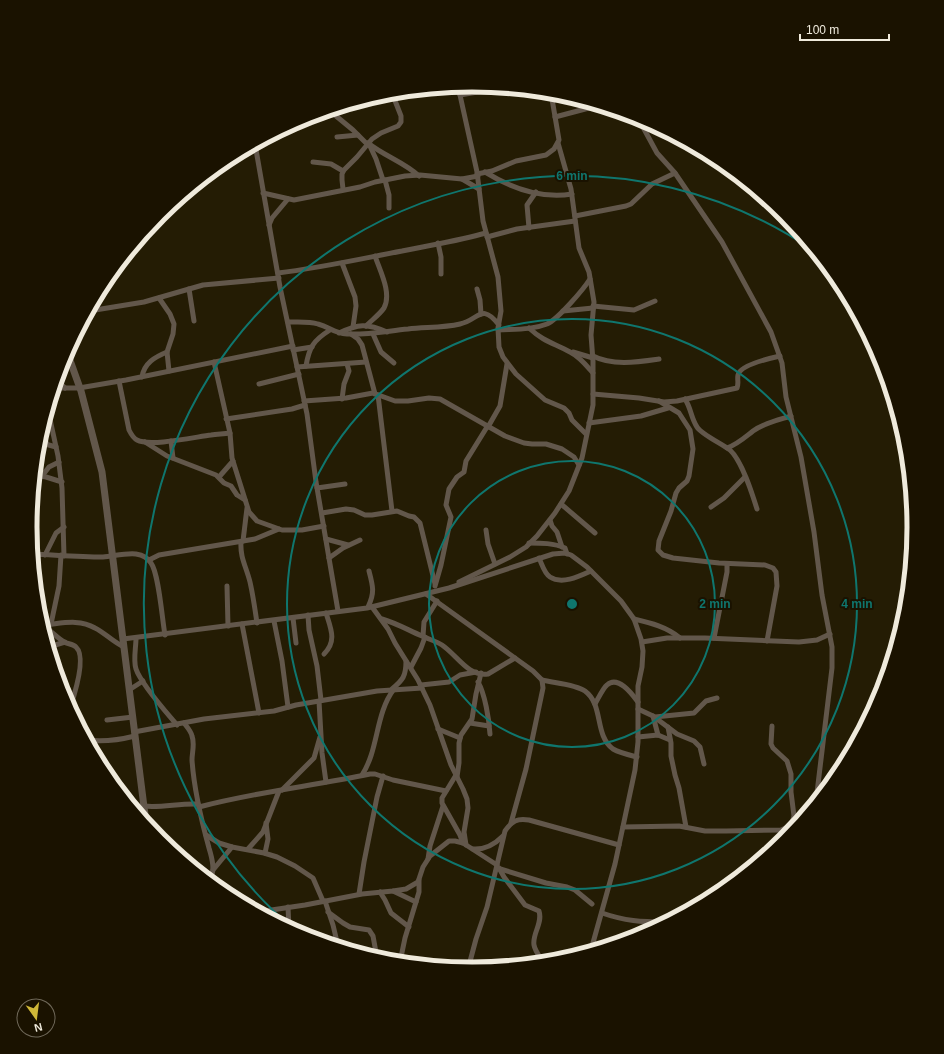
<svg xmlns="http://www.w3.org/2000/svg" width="944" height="1054" font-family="Helvetica,sans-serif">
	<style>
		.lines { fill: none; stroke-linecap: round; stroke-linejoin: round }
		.minor { stroke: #62574b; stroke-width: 5 }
		.tertiary { stroke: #62574b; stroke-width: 7 }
		.ring { fill: none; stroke: #0f766e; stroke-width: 2 }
		.rim { fill: none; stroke: #efeadc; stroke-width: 5 }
		.centre { fill: #0f766e; stroke: #1a1200; stroke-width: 2 }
		.ring-label { font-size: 12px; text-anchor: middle; font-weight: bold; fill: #0f766e; stroke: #1a1200; stroke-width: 4; stroke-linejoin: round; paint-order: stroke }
	</style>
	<rect width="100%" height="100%" fill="#241c04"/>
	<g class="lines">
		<g class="minor">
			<polyline points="458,86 477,172 483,221 498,277 501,311 498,328 499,347 503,357 516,374 545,400 564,408 569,413 572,420 586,434"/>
			<polyline points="460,95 501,88"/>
			<polyline points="333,110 336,116 353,130 367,144"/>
			<polyline points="555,117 589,108 596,105"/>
			<polyline points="638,118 657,153 675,173 722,242 771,332 782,363 786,397 801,457 814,532 822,595 832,647 832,668 816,801"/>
			<polyline points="337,137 358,135"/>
			<path d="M368 143C384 156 404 162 419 176"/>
			<polyline points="255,144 280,287 307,414 316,482 338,611"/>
			<polyline points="369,144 376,159 383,180"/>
			<polyline points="313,162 331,164 343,171"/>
			<path d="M485 172C511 188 541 199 572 194"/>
			<polyline points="477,174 492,171 516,161 546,155 554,149 559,140 551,93"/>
			<polyline points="462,179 479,189"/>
			<polyline points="385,180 389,195 389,208"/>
			<polyline points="343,189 342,180 342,174 344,170 357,157 372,139 381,133 398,126 401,122 401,116 392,93"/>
			<polyline points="263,193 294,200 360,187 375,182 405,176 420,175 462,179 478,176"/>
			<polyline points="575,216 626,206 631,204 652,184 675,173"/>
			<polyline points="269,225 272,218 288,199"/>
			<polyline points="529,228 527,205 536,192"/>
			<polyline points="487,237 517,229 575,221"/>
			<polyline points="438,243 441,257 441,274"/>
			<polyline points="342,263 355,297 356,306 353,327"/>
			<path d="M278 273C320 268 360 259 402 251 430 245 458 241 486 233"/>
			<polyline points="189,289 194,321"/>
			<polyline points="477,289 480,300 481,314"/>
			<polyline points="159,298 170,314 174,324 173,334 167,352 169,371"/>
			<polyline points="593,306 634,310 655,301"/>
			<polyline points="89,311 144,302 203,285 279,278"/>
			<polyline points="563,311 593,308"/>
			<path d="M288 322C298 322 309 321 318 324 330 327 333 333 347 334 368 335 387 331 408 329 425 327 443 328 460 324 479 320 481 302 499 325"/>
			<path d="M366 326C372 320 380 314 384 308 392 293 380 271 375 256"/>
			<path d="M529 328C544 342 554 343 570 352 580 357 586 365 593 373"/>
			<path d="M498 330C515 329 532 330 547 324 558 319 583 290 590 279"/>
			<path d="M339 333C358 324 367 323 387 332"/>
			<polyline points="351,334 358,339 362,345 375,394"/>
			<polyline points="373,334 381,352 394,363"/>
			<polyline points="293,350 312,347"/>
			<polyline points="573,352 593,358"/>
			<path d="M593 356C612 366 638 362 659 359"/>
			<polyline points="214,362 230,433 232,458 249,512 257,521 282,530 302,530 324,526"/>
			<path d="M306 366C309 347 314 340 330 330"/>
			<polyline points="297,367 366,362"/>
			<path d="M142 377C144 363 155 357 167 352"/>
			<polyline points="57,380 65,388"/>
			<path d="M119 381 129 430C131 434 133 438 137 440 150 447 195 437 211 435 217 434 223 434 230 433"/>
			<polyline points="259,384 299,374"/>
			<polyline points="55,388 79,388 126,380 293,346"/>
			<path d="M593 394 639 398 664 402 677 401 737 388C739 383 737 380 738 375 740 365 771 358 780 356"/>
			<polyline points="378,395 392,511"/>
			<polyline points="342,399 344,384 349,371 347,364"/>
			<path d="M685 399C691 408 691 418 697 427 701 434 722 444 730 450 742 461 752 493 757 509"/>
			<polyline points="304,401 346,398 373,393 395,401 408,401 429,398 440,399 505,436 524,443 532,444 546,444 562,449 574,457 579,465"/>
			<polyline points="659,401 679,413 690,430 693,449 689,476 687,481 679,488 676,493 671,511 659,541 658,550 663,555 673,558 719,563 765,565 773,568 776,572 777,586 767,641"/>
			<polyline points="48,410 58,456 62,488 64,556"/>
			<polyline points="226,419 292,409 305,405"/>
			<polyline points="589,423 641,416 668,408"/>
			<polyline points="488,427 500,406 507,364"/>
			<polyline points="41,432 47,444"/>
			<polyline points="171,441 173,458"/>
			<polyline points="38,442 56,447"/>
			<polyline points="145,442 167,456 216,475 224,483 231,486 237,495 245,500"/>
			<path d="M727 448C738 444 744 438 753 431 764 423 778 420 791 416"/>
			<polyline points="35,475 46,477 62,482"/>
			<polyline points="42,476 49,467 59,462"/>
			<polyline points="219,477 233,461"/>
			<polyline points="317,488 345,484"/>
			<polyline points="561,504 595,533"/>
			<polyline points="711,507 724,498 745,477"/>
			<polyline points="322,513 346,509 354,510 365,515 372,515 397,511 409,516 414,517 420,523 435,584"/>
			<polyline points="550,520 552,526 557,532 562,547"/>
			<polyline points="486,530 488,544 495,564"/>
			<polyline points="326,539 348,545"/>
			<polyline points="243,541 247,508"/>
			<path d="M241 542C240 558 246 566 250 582 253 595 255 609 257 623"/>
			<path d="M529 543C541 543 554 543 565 548L567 554"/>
			<path d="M33 554C56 555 79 557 103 557 114 556 125 553 136 554 142 555 148 558 151 563 159 574 162 619 165 635"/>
			<polyline points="45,555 56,533 64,527"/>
			<polyline points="329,558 343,548 360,540"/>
			<path d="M539 558C542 564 544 573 550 577 562 585 580 576 591 571"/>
			<polyline points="149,560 159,555 255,539 279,529"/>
			<polyline points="459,582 510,557 526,547 537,536 555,513 569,491 582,458 593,405 593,361 591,335 594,302 589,272 579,248 571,189 558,143"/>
			<polyline points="227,586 228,626"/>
			<polyline points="435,586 441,565 451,517 446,505 449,489 457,477 464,472 466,461 487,427"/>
			<polyline points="426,594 533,671 542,680 543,688 526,769 511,823"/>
			<path d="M368 607C375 593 373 586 369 571"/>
			<polyline points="372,607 388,629 395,643 418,680 430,705 451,765 463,789 467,799 468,808 464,832 466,845"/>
			<polyline points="308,615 309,630 317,666 321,700"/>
			<polyline points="293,618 296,643"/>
			<path d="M382 619C396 623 408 630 422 636 428 639 436 641 442 645 457 655 468 677 488 674L515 658"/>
			<path d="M634 619C651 623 667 627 680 638"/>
			<polyline points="274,621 282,661 288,707"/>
			<polyline points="51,624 59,586 61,555"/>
			<polyline points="242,624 259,713"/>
			<path d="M42 625C60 624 78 618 95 628 105 633 113 642 124 647"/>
			<path d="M49 630C54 634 59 639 64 642 68 644 73 644 76 647 87 657 74 696 70 708"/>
			<polyline points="49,630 52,644 51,654"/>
			<polyline points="423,636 424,622 437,601"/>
			<path d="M136 638C136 648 133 660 136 669 141 684 166 712 177 725"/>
			<polyline points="714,638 727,572 727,564"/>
			<polyline points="123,639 367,608 449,588 553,554 565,553 571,555 587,567 621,601 634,619 641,639 643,651 642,667 638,686 638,742 635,770 615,864 591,950"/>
			<polyline points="642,642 667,638 705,638 799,642 817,640 830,634"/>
			<polyline points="52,646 65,642"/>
			<path d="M324 654C337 641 331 629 326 613"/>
			<polyline points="411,667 421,648 425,637"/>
			<path d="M542 680C554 683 575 684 585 691 604 705 594 735 613 749 620 753 629 755 637 757"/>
			<path d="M478 682C485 694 489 719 490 734"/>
			<polyline points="421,685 449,682 460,675 476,672"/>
			<path d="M392 689C403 680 406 676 406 661"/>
			<polyline points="129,690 143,681"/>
			<polyline points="319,701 322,753 326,782"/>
			<path d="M595 704C598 699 603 688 607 685 618 675 632 694 638 702"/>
			<polyline points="638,709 653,716 677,734 694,741 700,747 704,764"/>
			<polyline points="653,716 658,735"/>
			<polyline points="655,717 694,713 706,701 717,698"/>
			<polyline points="107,720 133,717"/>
			<path d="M184 723C187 727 191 731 192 736 195 744 192 752 192 760 194 790 201 819 209 848 212 858 216 872 209 880"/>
			<polyline points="470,723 489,726"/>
			<polyline points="668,727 671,743 671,756 675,775 679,788 686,827"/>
			<polyline points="438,729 460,738"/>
			<polyline points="134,732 204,719 274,711 296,705 377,691 422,688"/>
			<polyline points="638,737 658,735 670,740"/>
			<path d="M87 740C103 742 119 740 135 736"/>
			<path d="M362 775C379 749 375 714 394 689"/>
			<polyline points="456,775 442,798 442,803 460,835 463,843"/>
			<polyline points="457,777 459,763 459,743 461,735 472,719 476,694 481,673"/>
			<polyline points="282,790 314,758 320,737"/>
			<path d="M144 806C161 808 180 803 198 804"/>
			<path d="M199 807C255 792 313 786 370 774H375L393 780 446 791"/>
			<polyline points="623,827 679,826 705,831 726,831 781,830 788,827 792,823 794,816 791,792 791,774 787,761 773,748 771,744 772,726"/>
			<polyline points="206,835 219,843 232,847 264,853 277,857 295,866 313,878 323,901"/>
			<polyline points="248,849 263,832 279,791"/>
			<path d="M473 849C486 850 495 844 503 836"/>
			<polyline points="265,853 268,839 266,823"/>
			<polyline points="428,859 430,846 443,806"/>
			<polyline points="497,868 546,883 567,887 575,890 592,904"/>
			<path d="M499 868 504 877 525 905 539 911C543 923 532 934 534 945 535 951 540 957 543 962"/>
			<polyline points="213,870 232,847"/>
			<polyline points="393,891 416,902"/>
			<polyline points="380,892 385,900 391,913 409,927"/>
			<polyline points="359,894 364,862 377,797 383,776"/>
			<polyline points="325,901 333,925 338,946"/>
			<polyline points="288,907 289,928"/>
			<polyline points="258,912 305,905 362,894 393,891 406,889 418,882 423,867 430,856 449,841 455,841 463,843 497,865"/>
			<polyline points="328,912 343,923 350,927 369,930 373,936 377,958"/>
			<path d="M602 913C625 921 641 922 666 922"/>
			<polyline points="400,962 405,938 419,892 419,880"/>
			<path d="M468 969 476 939 487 907 505 831C512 821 517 818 529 820L619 845"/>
		</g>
		<polyline class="tertiary" points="67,352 81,391 102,472 146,823"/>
	</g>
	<g class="ring">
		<circle cx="572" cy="604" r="143"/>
		<circle cx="572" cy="604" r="285"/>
		<path d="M297 932A428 428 0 0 1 814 251"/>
	</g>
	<path d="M0 0H944V1054H0ZM37 527a435 435 0 1 1 870 0a435 435 0 1 1-870 0Z" fill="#1a1200" fill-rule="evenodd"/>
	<path class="rim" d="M37 527a435 435 0 1 1 870 0a435 435 0 1 1-870 0Z"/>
	<circle cx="572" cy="604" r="6" class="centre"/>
	<g class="ring-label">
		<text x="572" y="180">6 min</text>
		<text x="715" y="608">2 min</text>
		<text x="857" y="608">4 min</text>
	</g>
	<g transform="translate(36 1018) rotate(166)"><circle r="19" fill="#1a1200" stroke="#6f6858"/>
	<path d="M0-3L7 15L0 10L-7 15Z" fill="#d0b837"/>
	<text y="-6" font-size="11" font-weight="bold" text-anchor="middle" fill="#efeadc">N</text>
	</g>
	<path d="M800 34v6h89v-6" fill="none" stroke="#efeadc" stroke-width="2"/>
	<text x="806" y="34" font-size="12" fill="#efeadc" stroke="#1a1200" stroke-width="3" paint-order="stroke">100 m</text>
</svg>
